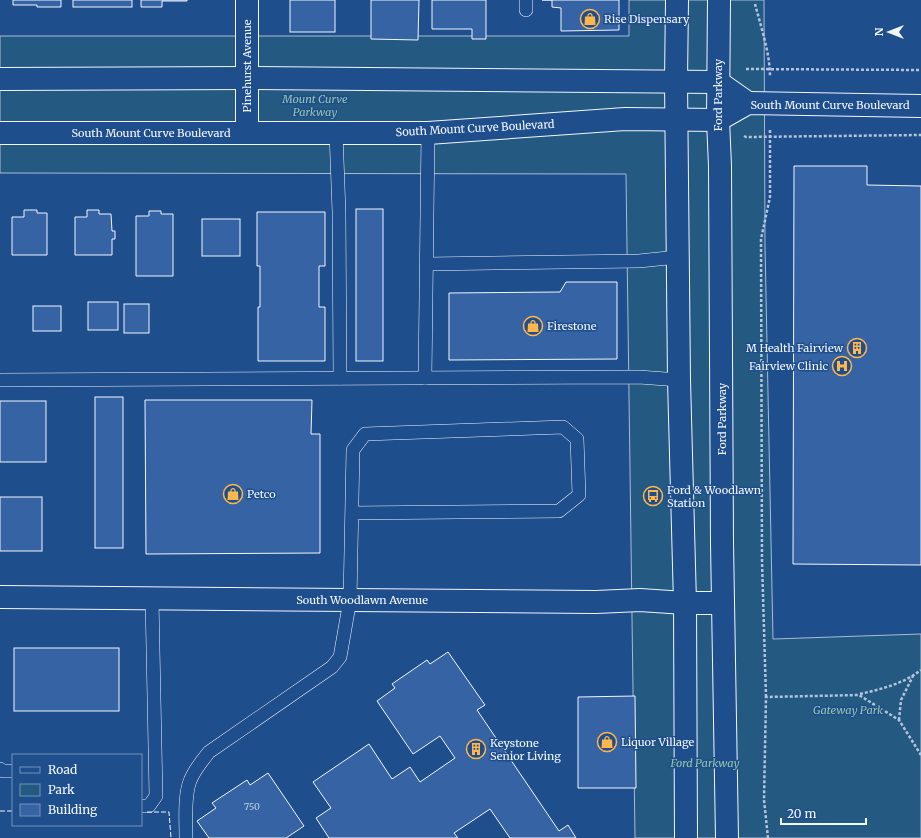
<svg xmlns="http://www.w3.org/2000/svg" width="921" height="838" font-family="Merriweather,serif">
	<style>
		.green { fill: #245a82; stroke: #a8bbd7 }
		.building { fill: #3563a3; stroke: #f2f6ff }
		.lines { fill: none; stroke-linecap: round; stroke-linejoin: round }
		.service-casing { stroke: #f2f6ff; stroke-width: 14 }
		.minor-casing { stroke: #f2f6ff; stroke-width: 24 }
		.primary-casing { stroke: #f2f6ff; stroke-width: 24 }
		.path { stroke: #b3c4dc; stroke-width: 2.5; stroke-dasharray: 3 2; stroke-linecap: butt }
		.service { stroke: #1f4e8c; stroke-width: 13 }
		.minor { stroke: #1f4e8c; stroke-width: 22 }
		.primary { stroke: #1f4e8c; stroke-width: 22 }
		.fence { stroke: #f2f6ff; stroke-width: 1; stroke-dasharray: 5 2; stroke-linecap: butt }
		.labels { text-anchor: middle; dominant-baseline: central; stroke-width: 3; stroke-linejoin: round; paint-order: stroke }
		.number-label { font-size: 9px; fill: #c3d1e8 }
		.poi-label { font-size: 11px; fill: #f2f6ff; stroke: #1f4e8c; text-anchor: start }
		.street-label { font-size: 11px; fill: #f2f6ff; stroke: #1f4e8c }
		.park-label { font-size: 11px; font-style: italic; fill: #97c8a6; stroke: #1f4e8c }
	</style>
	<rect width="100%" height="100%" fill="#1f4e8c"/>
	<polygon class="green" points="629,0 764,0 765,245 773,639 921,634 921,838 635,838 626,174 0,173 0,36 629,36"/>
	<g class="building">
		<polygon points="13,0 61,0 61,7 37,7 37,5 13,5"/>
		<rect x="73" y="0" width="59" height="7"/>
		<polygon points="141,0 187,0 187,1 162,1 162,7 141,7"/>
		<rect x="290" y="0" width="45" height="32"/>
		<polygon points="371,0 419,0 418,40 371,39"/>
		<polygon points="432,0 486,0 486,39 472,39 472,29 432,29"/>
		<polygon points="542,0 619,0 619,30 561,31 561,8 552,7 552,0"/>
		<polygon points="794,166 867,166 867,185 921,186 921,565 793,564"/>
		<rect x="356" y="209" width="27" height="152"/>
		<polygon points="24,210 37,210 37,213 47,213 47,255 12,255 12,217 24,217"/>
		<polygon points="87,210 99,210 99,214 111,214 112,231 115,231 115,239 112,239 112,255 75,255 75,217 87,217"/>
		<polygon points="149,211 161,211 161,214 173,214 173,276 136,276 136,216 149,216"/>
		<polygon points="257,212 325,212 325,266 319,266 319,307 325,307 325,361 258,361 258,307 260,307 260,266 257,266"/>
		<rect x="202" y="219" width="38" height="37"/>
		<polygon points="566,282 617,282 617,359 449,360 449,293 560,292"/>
		<rect x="88" y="302" width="30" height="28"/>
		<rect x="124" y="304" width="25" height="29"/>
		<rect x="33" y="306" width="28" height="25"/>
		<rect x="95" y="397" width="28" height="151"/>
		<polygon points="145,400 312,400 311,434 320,434 320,553 146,554"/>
		<rect x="0" y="401" width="46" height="61"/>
		<rect x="0" y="497" width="42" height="54"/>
		<rect x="14" y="648" width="105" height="63"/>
		<polygon points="448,652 485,705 477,710 559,831 568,825 576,838 510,838 490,809 454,833 458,838 329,838 316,818 331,808 313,782 369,744 392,779 410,767 420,782 455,758 440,736 413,754 377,701 395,688 392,684 427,660 430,664"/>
		<polygon points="635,696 636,788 578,788 578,697"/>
		<polygon points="268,773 304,826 286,838 209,838 197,821 216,808 212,803 247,780 250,785"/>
	</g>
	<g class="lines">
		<g class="service-casing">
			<g id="service">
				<polyline points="526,10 526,0"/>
				<polyline points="336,133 339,212 340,378"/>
				<polyline points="427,264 639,261 678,257"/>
				<polyline points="425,378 428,133"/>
				<polyline points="0,380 639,377 679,380"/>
				<polyline points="0,769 3,771 13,771"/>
				<polyline points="141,806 149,806 156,796 152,599"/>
				<path d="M186 838C186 822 184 796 190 781 194 770 202 761 209 752L332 667 340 657 350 600 353 450 365 434 563 427 577 439 579 495 559 511 352 513"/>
			</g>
		</g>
		<g class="minor-casing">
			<g id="minor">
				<polyline points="0,79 247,78 718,82 748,103"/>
				<polyline points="0,133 428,133 625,119 718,120 748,103 921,106"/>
				<polyline points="247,133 247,0"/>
				<polyline points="0,597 596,602 640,600 685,603 723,603"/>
			</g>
		</g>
		<g class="primary-casing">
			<g id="primary">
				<polyline points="677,0 676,81 679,380 685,603 686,838"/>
				<polyline points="719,0 718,120 720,166 722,543 727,838"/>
			</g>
		</g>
		<g class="path">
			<path d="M755 4C761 27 770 53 770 77"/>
			<polyline points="746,69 921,70"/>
			<polyline points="744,136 746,137 921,135"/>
			<path d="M860 694C881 689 903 684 921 670"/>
			<polyline points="766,697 762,561 761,239 770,197 770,128"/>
			<polyline points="899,720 901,700 913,676"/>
			<polyline points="768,838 764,800 766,697 859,695 899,720 921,755"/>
		</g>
		<use href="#service" class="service"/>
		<use href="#minor" class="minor"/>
		<use href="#primary" class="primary"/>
		<g class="fence">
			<polyline points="0,811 13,811"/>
			<polyline points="147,812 169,812 171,838"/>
		</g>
	</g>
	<defs>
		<g id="shop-ring" transform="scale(1)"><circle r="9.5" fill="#1f4e8c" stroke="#ffb74d" stroke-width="1.5"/><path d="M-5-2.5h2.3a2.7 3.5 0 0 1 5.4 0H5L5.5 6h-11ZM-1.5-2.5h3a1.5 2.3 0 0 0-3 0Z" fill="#ffb74d"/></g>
		<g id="building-ring" transform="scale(1)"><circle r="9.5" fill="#1f4e8c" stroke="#ffb74d" stroke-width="1.5"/><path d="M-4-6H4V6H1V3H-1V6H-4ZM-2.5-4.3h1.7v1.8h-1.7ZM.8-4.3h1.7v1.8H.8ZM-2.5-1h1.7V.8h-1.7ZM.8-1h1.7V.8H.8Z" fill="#ffb74d"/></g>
		<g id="hospital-ring" transform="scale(1)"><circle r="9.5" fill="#1f4e8c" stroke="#ffb74d" stroke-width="1.5"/><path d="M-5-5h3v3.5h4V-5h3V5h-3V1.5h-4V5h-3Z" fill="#ffb74d"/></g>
		<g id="bus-ring" transform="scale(1)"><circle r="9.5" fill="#1f4e8c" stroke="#ffb74d" stroke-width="1.5"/><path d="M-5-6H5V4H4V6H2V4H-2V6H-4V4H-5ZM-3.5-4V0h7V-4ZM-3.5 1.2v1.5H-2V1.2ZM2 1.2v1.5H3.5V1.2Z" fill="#ffb74d"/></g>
	</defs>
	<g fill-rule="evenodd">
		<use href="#shop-ring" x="590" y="19"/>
		<use href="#shop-ring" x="533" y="326"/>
		<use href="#building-ring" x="857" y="348"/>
		<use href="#hospital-ring" x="842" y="366"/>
		<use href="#shop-ring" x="233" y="494"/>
		<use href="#bus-ring" x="653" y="496"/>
		<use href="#shop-ring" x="607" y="742"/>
		<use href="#building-ring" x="476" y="749"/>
	</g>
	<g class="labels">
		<g class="number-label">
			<text x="252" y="806">750</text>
		</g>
		<g class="poi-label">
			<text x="604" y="19">Rise Dispensary</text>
			<text x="547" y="326">Firestone</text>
			<text x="843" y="348" text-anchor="end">M Health Fairview</text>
			<text x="828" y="366" text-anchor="end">Fairview Clinic</text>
			<text x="667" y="490">Ford &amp; Woodlawn<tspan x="667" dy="13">Station</tspan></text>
			<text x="247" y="494">Petco</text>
			<text x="621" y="742">Liquor Village</text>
			<text x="490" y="743">Keystone<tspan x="490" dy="13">Senior Living</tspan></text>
		</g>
		<g class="street-label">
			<text transform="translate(247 66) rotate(-90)">Pinehurst Avenue</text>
			<text transform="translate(718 95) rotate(-90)">Ford Parkway</text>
			<text x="830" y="105">South Mount Curve Boulevard</text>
			<text transform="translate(475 128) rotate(-3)">South Mount Curve Boulevard</text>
			<text x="151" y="133">South Mount Curve Boulevard</text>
			<text transform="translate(722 419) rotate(-90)">Ford Parkway</text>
			<text x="362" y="600">South Woodlawn Avenue</text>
		</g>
		<g class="park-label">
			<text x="315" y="99">Mount Curve<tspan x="315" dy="13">Parkway</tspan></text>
			<text x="848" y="710">Gateway Park</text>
			<text x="705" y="763">Ford Parkway</text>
		</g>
	</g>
	<rect x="12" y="754" width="130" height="72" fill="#1f4e8c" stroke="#7391ba"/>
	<rect x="20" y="767" width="20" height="6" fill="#1f4e8c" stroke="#7391ba"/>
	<text x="48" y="774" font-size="12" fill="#f2f6ff">Road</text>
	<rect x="20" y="784" width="20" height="12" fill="#245a82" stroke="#7391ba"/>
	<text x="48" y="794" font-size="12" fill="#f2f6ff">Park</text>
	<rect x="20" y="804" width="20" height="12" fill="#3563a3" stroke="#7391ba"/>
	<text x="48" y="814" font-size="12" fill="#f2f6ff">Building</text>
	<g transform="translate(889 32) rotate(270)" stroke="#1f4e8c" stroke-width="3" paint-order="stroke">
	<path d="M0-3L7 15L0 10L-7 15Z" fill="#f2f6ff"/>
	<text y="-6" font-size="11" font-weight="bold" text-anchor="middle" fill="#f2f6ff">N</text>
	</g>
	<path d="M781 818v6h85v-6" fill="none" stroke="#f2f6ff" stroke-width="2"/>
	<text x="787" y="818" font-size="12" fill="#f2f6ff" stroke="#1f4e8c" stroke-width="3" paint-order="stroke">20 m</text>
</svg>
